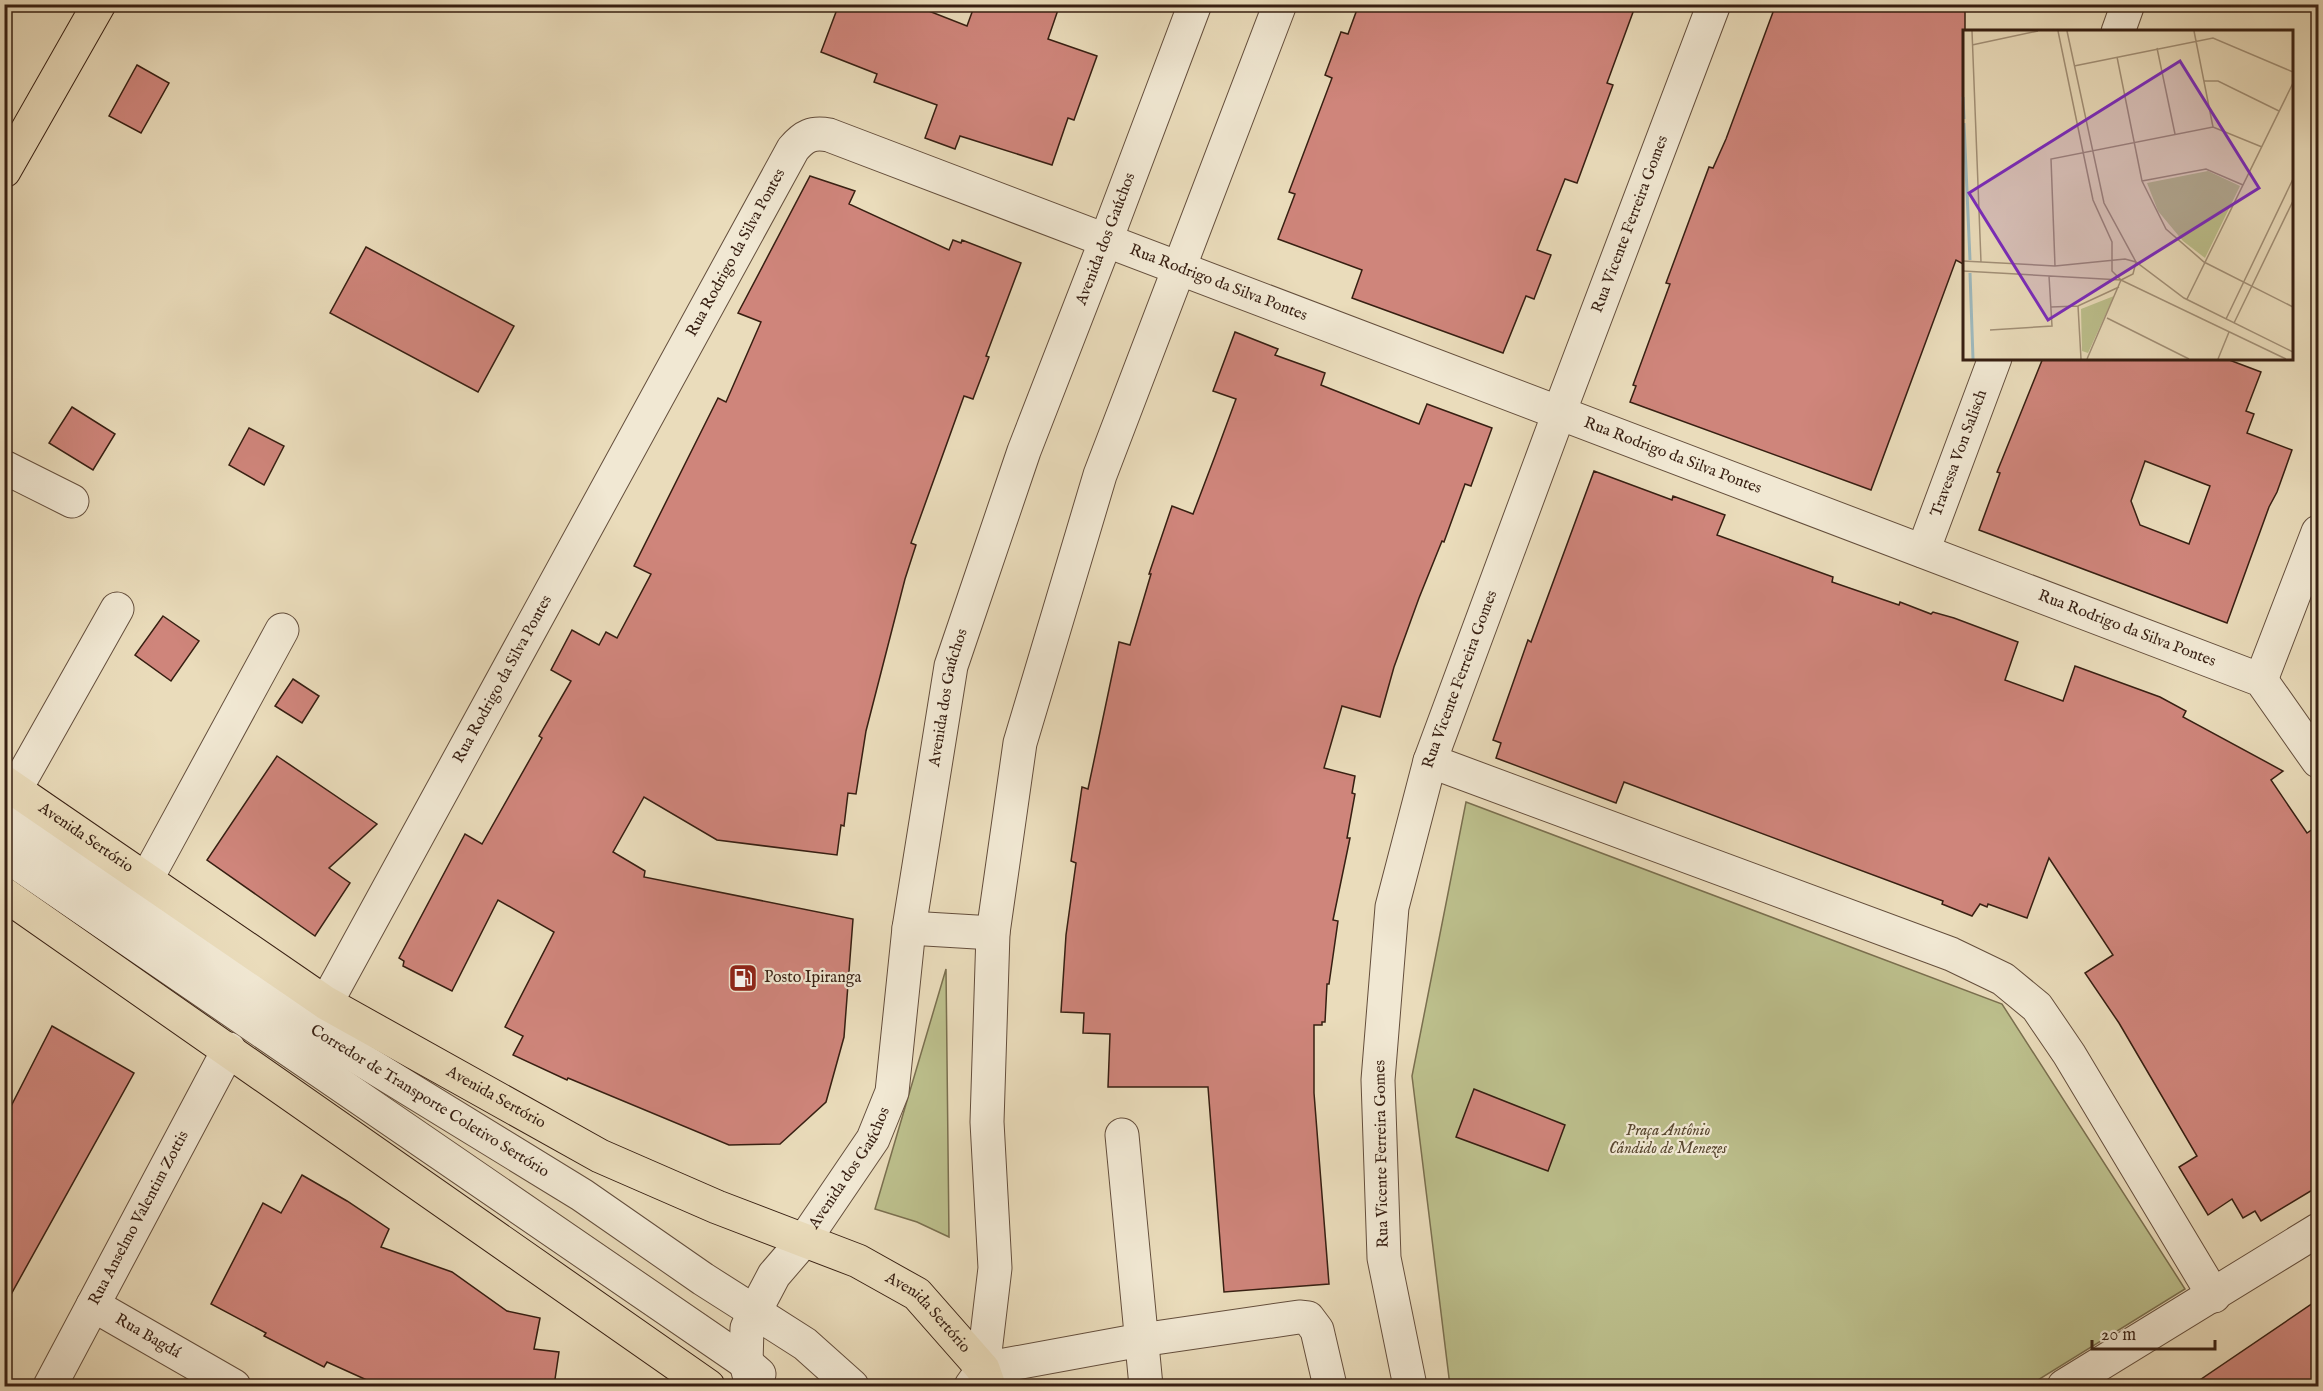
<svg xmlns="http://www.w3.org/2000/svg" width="2323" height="1391" font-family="'IM FELL English',serif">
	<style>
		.green { fill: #bcbf8c; stroke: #7a6f4f; stroke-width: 1.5 }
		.building { fill: #cf857b; stroke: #371f12; stroke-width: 1.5; fill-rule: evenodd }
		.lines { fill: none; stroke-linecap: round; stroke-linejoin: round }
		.minor-casing { stroke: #644e3c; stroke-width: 35 }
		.major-casing { stroke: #371f12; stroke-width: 35 }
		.minor { stroke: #f1e8d3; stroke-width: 33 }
		.major { stroke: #eadcbb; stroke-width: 33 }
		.labels { text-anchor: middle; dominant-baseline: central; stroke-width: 4.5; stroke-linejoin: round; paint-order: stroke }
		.street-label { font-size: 16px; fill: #371f12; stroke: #f1e8d3 }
		.poi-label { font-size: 16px; fill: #371f12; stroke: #f1e8d3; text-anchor: start }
		.park-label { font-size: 16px; font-style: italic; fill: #584730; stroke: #f1e8d3 }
		.inset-river { fill: none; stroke: #9eb8bc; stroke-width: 3 }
		.inset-road { fill: none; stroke: #a29077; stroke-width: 1.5 }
		.view { fill: #7b2cbf; fill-opacity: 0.15; stroke: #7b2cbf; stroke-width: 3 }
		.inset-edge { fill: none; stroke: #371f12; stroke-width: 3 }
	</style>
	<rect width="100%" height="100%" fill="#eadcbb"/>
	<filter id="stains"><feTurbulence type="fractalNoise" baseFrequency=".00333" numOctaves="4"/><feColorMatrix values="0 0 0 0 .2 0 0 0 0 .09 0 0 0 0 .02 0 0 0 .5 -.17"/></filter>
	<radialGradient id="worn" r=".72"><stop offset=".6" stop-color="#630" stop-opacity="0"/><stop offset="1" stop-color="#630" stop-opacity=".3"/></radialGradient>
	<g class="green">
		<polygon points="1466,802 2002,1004 2185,1289 2028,1386 1450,1386 1412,1076"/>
		<polygon points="946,969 949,1237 917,1222 875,1209"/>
	</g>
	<g class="building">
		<polygon points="839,4 911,4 967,26 975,4 1060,4 1048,39 1097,56 1074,120 1068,118 1052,165 960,136 955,149 925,138 937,105 874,82 877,74 821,52"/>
		<polygon points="1359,4 1636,4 1607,83 1613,85 1577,183 1565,179 1537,250 1551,255 1534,299 1526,296 1503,353 1352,298 1362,270 1278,239 1295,194 1289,192 1332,78 1325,75 1341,32 1348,34"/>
		<polygon points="1776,4 1965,4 1965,265 1956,260 1871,490 1630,402 1636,386 1633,385 1670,284 1666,283 1709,167 1713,168 1726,139"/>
		<polygon points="137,65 169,83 141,133 109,116"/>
		<polygon points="810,176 855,191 849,204 949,250 953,240 961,243 962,240 1021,263 986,356 989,357 973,399 964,396 911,543 916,545 905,579 866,731 856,794 848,793 844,826 841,825 837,855 717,840 644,797 613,852 645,871 644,877 853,919 844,1037 826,1102 780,1144 729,1145 568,1078 567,1080 513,1055 523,1036 505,1027 554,932 498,900 452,991 403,966 404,961 399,958 465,834 482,844 542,738 539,736 571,681 551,670 572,630 599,645 606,632 617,638 651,574 634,566 718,398 726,402 761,322 738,313"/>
		<polygon points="366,247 514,326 478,392 330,313"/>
		<polygon points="1235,332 1278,349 1275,355 1325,373 1321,385 1419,424 1427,404 1492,428 1471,486 1465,484 1444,542 1442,541 1419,598 1394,667 1380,717 1342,706 1324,768 1355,776 1352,793 1355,794 1347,838 1350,838 1333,920 1338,921 1329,984 1327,984 1325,1022 1322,1022 1322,1025 1314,1025 1314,1093 1329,1284 1224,1292 1208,1087 1108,1087 1110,1034 1083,1033 1084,1013 1061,1012 1066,935 1076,863 1071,861 1082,787 1088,789 1119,642 1130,645 1151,574 1149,574 1172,506 1193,514 1215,456 1236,399 1213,391"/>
		<path d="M2043 358H2224L2261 372 2246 411 2254 414 2247 433 2292 450 2277 492 2269 507 2227 623 1979 530 2000 473 1997 472ZM2145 461 2210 486 2189 544 2140 525 2131 501Z"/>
		<polygon points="72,407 115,434 93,470 49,443"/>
		<polygon points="249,428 284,446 264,485 229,465"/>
		<polygon points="1594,471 1672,500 1673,496 1725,515 1717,535 1833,577 1832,582 1899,605 1900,602 1931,614 1933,612 1954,618 2018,642 2005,680 2063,701 2075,666 2160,697 2186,711 2183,717 2283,771 2271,780 2307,833 2319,825 2319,1186 2261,1221 2255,1211 2243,1218 2232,1199 2208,1215 2179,1167 2197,1156 2119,1023 2085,973 2113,955 2049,858 2027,918 1988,904 1987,907 1980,904 1972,916 1942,904 1943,901 1624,782 1616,803 1496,758 1501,743 1493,740 1528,640 1531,642"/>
		<polygon points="163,616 199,641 171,681 135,655"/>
		<polygon points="293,679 319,696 302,723 275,706"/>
		<polygon points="277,756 377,824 329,868 350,883 315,936 207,860"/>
		<polygon points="52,1026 134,1073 4,1307 4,1120"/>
		<polygon points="1474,1089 1565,1125 1548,1171 1456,1137"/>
		<polygon points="302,1175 347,1201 389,1229 381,1247 452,1272 507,1311 540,1318 534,1349 559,1352 554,1386 380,1386 327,1362 324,1367 264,1336 266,1333 211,1304 263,1203 281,1213"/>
		<polygon points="2319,1299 2319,1386 2191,1386"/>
	</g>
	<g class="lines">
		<g class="minor-casing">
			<g id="minor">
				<polyline points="2118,32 2128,4"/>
				<polyline points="4,467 72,501"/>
				<path id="s1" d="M1923 551 1995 358"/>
				<polyline points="2261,680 2318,532"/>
				<polyline points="1430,761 1951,954 2003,979 2037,1007 2069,1054 2214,1296"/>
				<polyline points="15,790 117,609"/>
				<path id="s2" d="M4 817 313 1030 582 1195 703 1279 805 1344 852 1386"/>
				<polyline points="4,854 746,1363 759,1374"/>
				<polyline points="146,880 282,630"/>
				<polyline points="909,928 993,933"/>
				<path id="s3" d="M326 1003 793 149C804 136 812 132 829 135L2261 680 2318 761"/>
				<polyline points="1122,1135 1146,1386"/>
				<path id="s4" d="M93 1305 234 1386"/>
				<polyline points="983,1369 1141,1340 1299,1317 1308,1318 1317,1330 1330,1386"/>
				<path id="s5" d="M50 1386 229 1049"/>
				<path id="s6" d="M752 1386 746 1363 747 1328 755 1311 774 1275 805 1239 873 1139 892 1092 909 928 951 666 1024 451 1106 240 1195 4"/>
				<polyline points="971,1386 983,1369 995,1268 987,1122 993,933 1020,743 1100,475 1280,4"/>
				<path id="s7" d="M1410 1386 1384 1258 1378 1080 1392 907 1430 761 1559 413 1714 4"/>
				<polyline points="2064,1386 2318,1230"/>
			</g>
		</g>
		<g class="major-casing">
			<g id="major">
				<polyline points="4,171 99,4"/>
				<path id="s8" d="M4 782 326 1003 600 1156 717 1207 858 1261 917 1294 983 1369 989 1386"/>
				<polyline points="4,894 708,1386"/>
			</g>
		</g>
		<use href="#minor" class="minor"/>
		<use href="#major" class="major"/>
	</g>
	<defs>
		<g id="fuel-square" transform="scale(1.5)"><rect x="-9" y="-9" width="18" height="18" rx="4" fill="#8f2418" stroke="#f1e8d3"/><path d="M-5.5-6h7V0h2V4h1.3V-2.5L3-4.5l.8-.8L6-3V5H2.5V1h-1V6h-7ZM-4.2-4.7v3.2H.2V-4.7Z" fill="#fff"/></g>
	</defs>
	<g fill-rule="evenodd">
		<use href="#fuel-square" x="743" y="978"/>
	</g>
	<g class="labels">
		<g class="street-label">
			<text stroke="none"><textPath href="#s7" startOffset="1206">Rua Vicente Ferreira Gomes</textPath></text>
			<text stroke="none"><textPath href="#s6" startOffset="1222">Avenida dos Gaúchos</textPath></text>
			<text stroke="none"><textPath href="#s3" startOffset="855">Rua Rodrigo da Silva Pontes</textPath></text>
			<text stroke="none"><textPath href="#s3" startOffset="1431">Rua Rodrigo da Silva Pontes</textPath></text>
			<text stroke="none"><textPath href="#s1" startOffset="104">Travessa Von Salisch</textPath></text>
			<text stroke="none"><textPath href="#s3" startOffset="1917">Rua Rodrigo da Silva Pontes</textPath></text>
			<text stroke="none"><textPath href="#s3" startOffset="2403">Rua Rodrigo da Silva Pontes</textPath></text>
			<text stroke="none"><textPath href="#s3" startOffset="369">Rua Rodrigo da Silva Pontes</textPath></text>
			<text stroke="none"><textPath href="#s7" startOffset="720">Rua Vicente Ferreira Gomes</textPath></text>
			<text stroke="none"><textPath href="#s6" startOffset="736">Avenida dos Gaúchos</textPath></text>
			<text stroke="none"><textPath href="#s8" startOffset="99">Avenida Sertório</textPath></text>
			<text stroke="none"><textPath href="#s8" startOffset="585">Avenida Sertório</textPath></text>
			<text stroke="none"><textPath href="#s2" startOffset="512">Corredor de Transporte Coletivo Sertório</textPath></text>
			<text transform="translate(1382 1154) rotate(-91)">Rua Vicente Ferreira Gomes</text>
			<text stroke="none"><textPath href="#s6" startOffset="250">Avenida dos Gaúchos</textPath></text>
			<text stroke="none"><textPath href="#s5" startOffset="190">Rua Anselmo Valentim Zottis</textPath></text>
			<text stroke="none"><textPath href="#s8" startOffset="1071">Avenida Sertório</textPath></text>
			<text stroke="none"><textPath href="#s4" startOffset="63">Rua Bagdá</textPath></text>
		</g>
		<g class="poi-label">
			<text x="764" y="978">Posto Ipiranga</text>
		</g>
		<g class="park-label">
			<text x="1668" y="1131">Praça Antônio<tspan x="1668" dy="18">Cândido de Menezes</tspan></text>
		</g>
	</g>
	<g transform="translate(1963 30)">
		<rect width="330" height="330" fill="#eadcbb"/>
		<path d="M245 141 277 156 242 228 220 211 195 181 184 153ZM151 266 125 323 119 321 118 279Z" fill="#bcbf8c"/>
		<path class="inset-river" d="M0 67 1 89M1 93 7 230M7 243 10 329"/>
		<path class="inset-road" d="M9 1 18 232M95 1 130 170 149 212V241L158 250M104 1 141 173 173 232 170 244 158 250M231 1 250 97M9 15 75 1M194 18 212 104M154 27 179 151 203 199 241 232 330 277M111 36 250 8 330 42M241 51H255L316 81M179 151 243 139 280 155M0 231 92 236 162 229 173 232 221 268 330 322M92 236 88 129 250 97 299 117M0 241 158 250 323 329M224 269 330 53M115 276 118 329M88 277 115 276 156 257M144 288 226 329M263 289 330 149M271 293 330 171M27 300 89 296 86 246M124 329 158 250M255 329 266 302"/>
		<path class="view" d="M217 31 296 158 85 290 6 163Z"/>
		<rect width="330" height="330" class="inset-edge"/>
	</g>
	<rect width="2323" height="1391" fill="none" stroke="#eadcbb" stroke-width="24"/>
	<rect x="6" y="6" width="2311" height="1379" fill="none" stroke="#371f12" stroke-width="3"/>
	<rect x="12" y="12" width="2299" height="1367" fill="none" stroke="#371f12" stroke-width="1.5"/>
	<path d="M2092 1340v9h123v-9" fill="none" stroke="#371f12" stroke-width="3"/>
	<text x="2101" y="1340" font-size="18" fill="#371f12" stroke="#f1e8d3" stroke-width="4.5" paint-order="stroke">20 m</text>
	<rect width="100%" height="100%" filter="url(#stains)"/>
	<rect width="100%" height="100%" fill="url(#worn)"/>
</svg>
